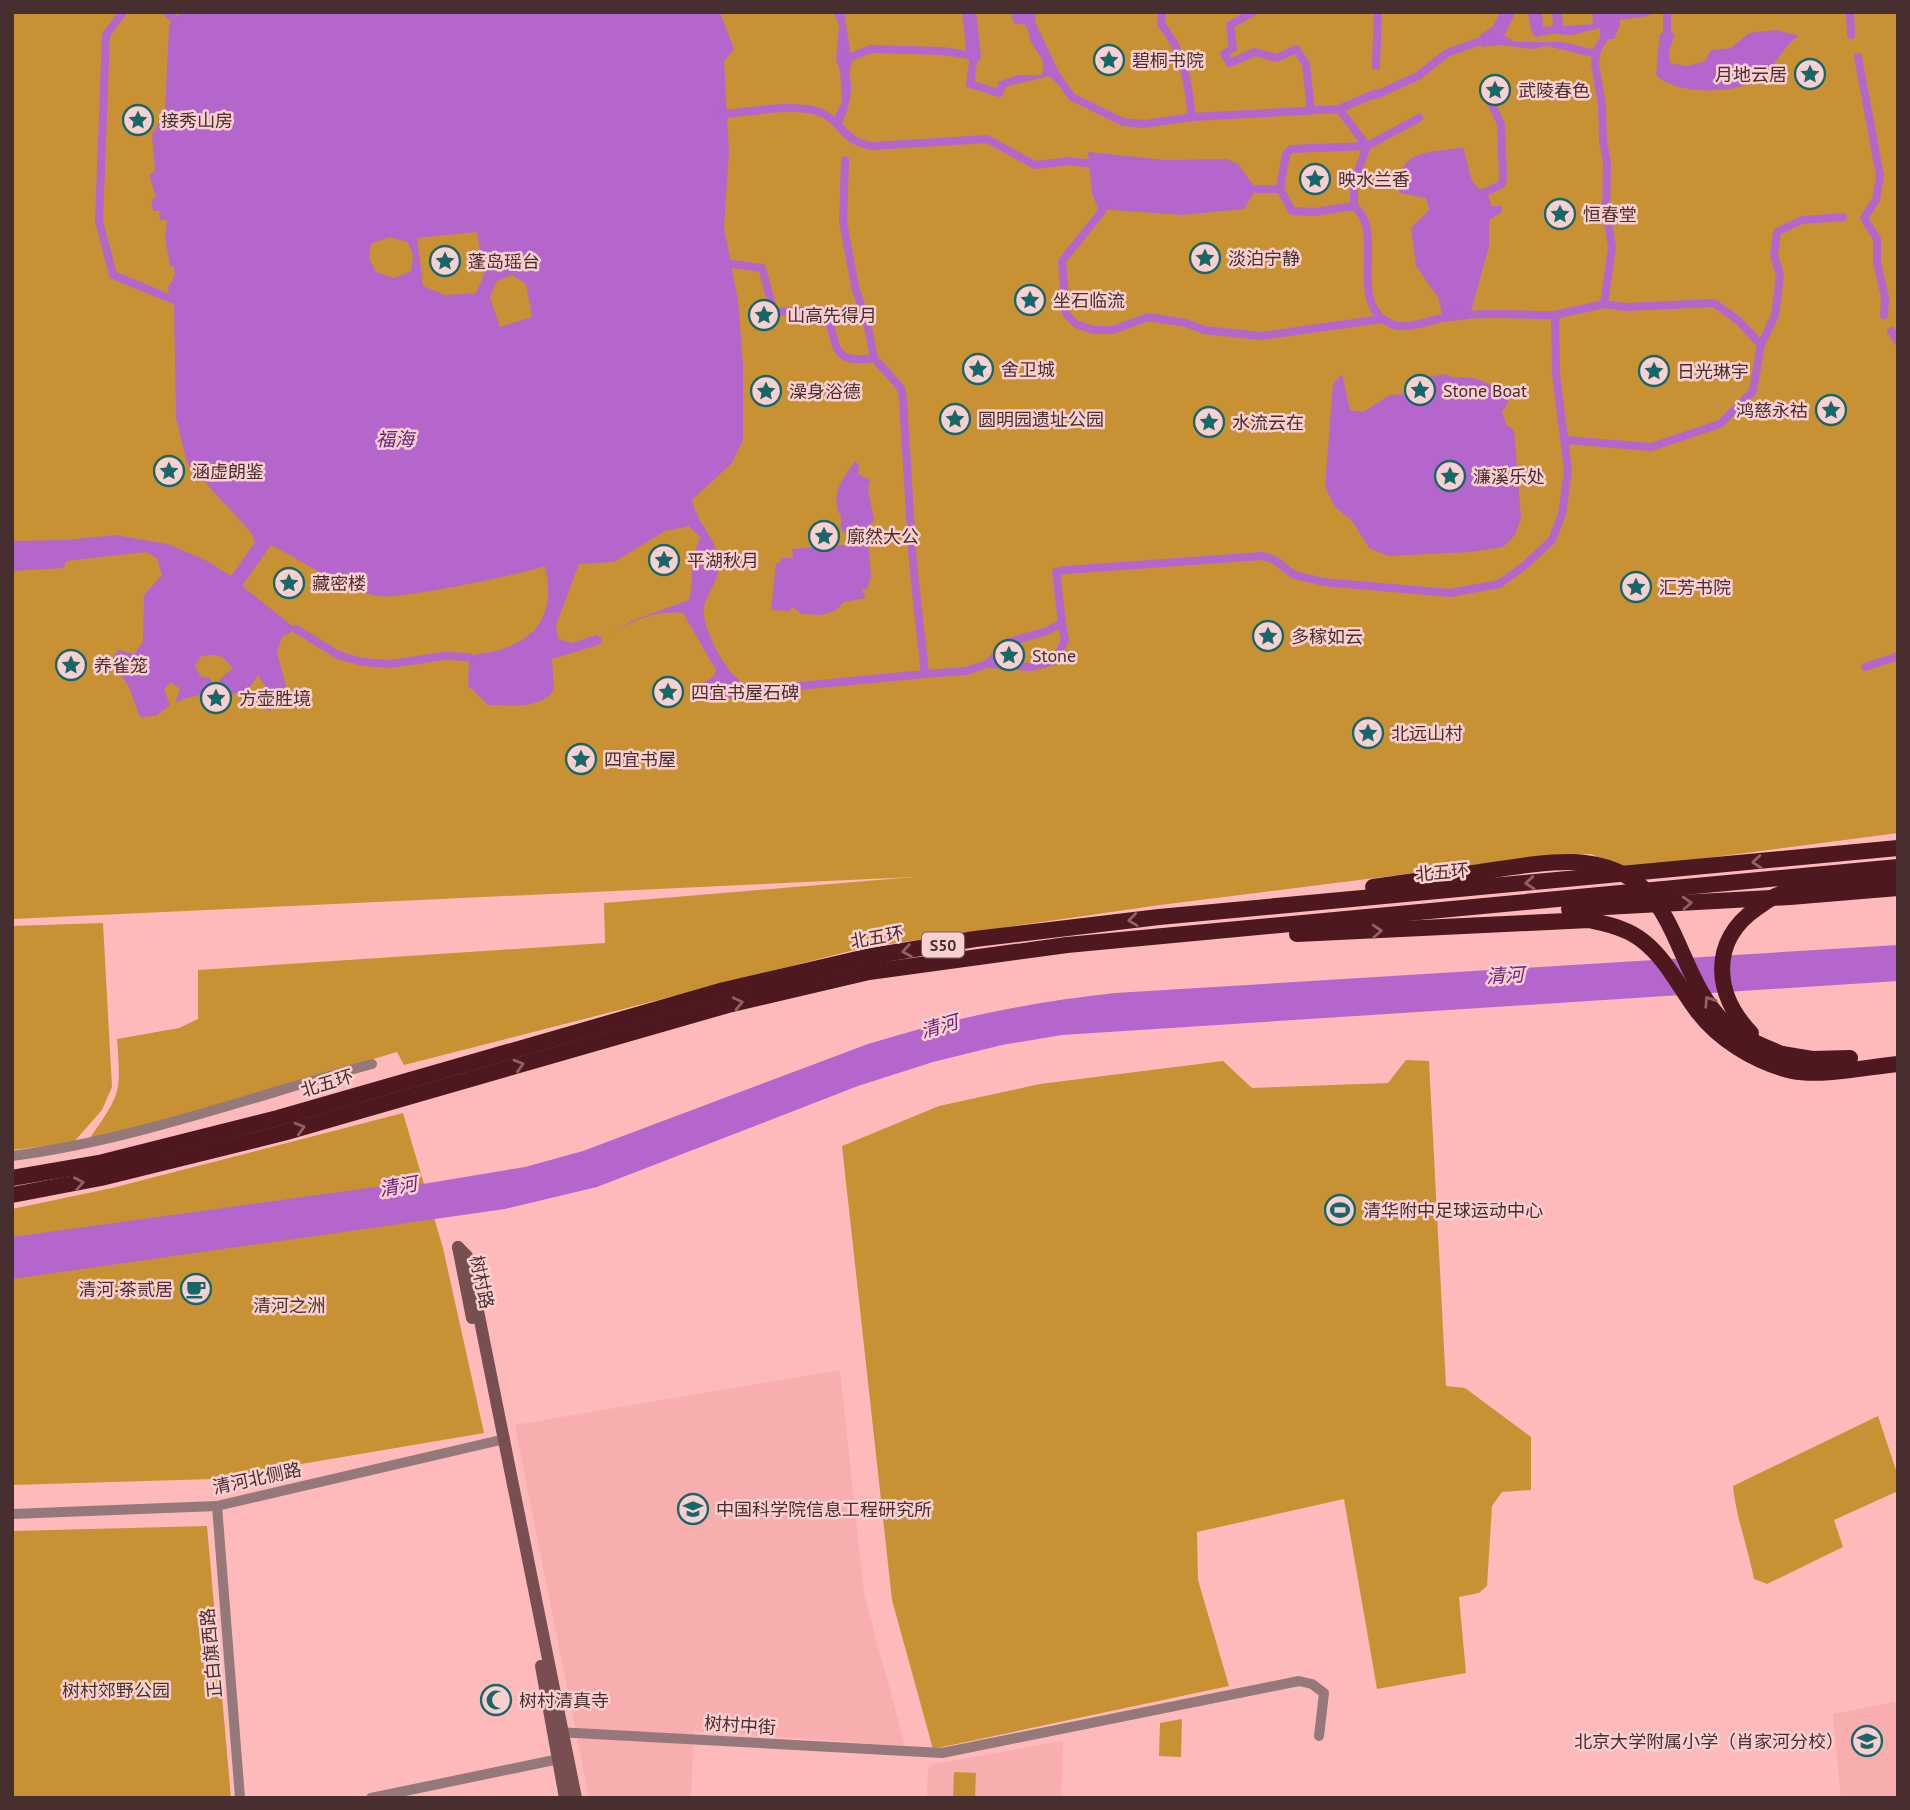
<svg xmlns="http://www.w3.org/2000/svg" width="1910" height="1810" font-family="'PT Sans','Noto Sans SC',sans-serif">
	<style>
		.built { fill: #f8adaf }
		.green { fill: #c89234 }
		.water { fill: #b466cd; fill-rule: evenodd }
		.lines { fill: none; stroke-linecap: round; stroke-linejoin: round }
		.canal { stroke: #b466cd; stroke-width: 8 }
		.river { stroke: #b466cd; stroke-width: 14 }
		.tertiary { stroke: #957879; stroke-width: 10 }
		.secondary { stroke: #774f51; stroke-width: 12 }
		.motorway { stroke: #4d181e; stroke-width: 16 }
		.motorway-bridge { stroke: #4d181e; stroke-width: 16 }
		.oneway { stroke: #926165 }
		.labels { text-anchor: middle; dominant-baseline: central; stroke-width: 5; stroke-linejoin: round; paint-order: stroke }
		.shield { fill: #facfd0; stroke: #7e5e5f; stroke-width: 2 }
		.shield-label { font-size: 16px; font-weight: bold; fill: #492e2f }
		.poi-label { font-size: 18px; fill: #492e2f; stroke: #facfd0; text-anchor: start }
		.street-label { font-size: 18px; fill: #492e2f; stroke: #facfd0 }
		.park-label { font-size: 18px; fill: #463722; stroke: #facfd0 }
		.water-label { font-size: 19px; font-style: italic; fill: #671e7c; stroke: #facfd0 }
	</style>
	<rect width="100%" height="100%" fill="#febabb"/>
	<g class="built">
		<polygon points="840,1370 864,1594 905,1746 694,1731 691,1798 589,1798 515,1425"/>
		<polygon points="1898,1701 1898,1798 1841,1798 1833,1714"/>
		<polygon points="1063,1741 1061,1798 927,1798 928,1769 933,1764"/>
	</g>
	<g class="green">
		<path d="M12 12H1898V833L1630 868 1590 854 1534 858 1160 905 862 948 404 1065 397 1052 177 1117 90 1138C121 1093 121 1094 117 1039L179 1028 198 1019V970L605 943 604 903 914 877 12 919Z"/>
		<polygon points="103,923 112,1087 102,1110 73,1143 12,1150 12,926"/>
		<polygon points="1406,1060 1429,1061 1446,1386 1465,1388 1531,1437 1531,1490 1502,1492 1492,1506 1487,1586 1479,1593 1459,1597 1466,1673 1377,1689 1344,1499 1197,1532 1198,1580 1229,1686 933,1749 892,1600 842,1146 939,1106 1040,1084 1223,1061 1252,1088 1388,1083"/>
		<polygon points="403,1113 443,1248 484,1433 213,1479 12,1485 12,1209 112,1188"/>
		<path d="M1878 1416 1898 1476V1491L1834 1520 1843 1547 1767 1584 1754 1579C1748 1547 1736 1518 1733 1486Z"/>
		<polygon points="207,1526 231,1798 12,1798 12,1531"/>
		<polygon points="1182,1719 1181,1757 1159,1756 1160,1723"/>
		<polygon points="954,1772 976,1773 975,1798 953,1798"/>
	</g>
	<g class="water">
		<path d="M181 12H720L734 49 724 61 729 152 724 227 738 301 743 364V440L732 463 692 500C697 524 717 538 719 563 720 580 706 593 704 608 701 628 728 678 746 684V698L700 697 698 693 702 684 714 676 716 670 683 613C652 610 628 623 602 638L601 644 552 659 554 690C541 710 508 705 488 705L468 686 469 657C478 653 486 653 496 651 541 639 555 610 545 566 523 574 397 600 377 596 339 587 306 563 271 545L242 586 296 629 282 637 277 653 286 686 270 711 261 707 267 689 258 675 247 691 229 695 219 680 233 668C222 655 216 652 200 657L195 666 201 677 210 678 213 688C201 698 188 695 175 703L180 689 171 682 164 689 170 705 156 716 140 717 128 685 110 662 118 650 134 654 143 641 144 595 162 575 157 558 146 552 66 561 64 568 12 571V541L66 540 115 535 168 544 207 561 231 576 255 542 250 531 187 463 176 418 174 304 170 303 168 287 175 275 174 267 170 266 165 237 167 220H160L159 211H153L151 199 156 198 149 174 155 172 152 135 165 112 169 25ZM477 232 484 275 476 293 445 295 423 286 417 238ZM389 237 408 242 413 256 411 271 394 278 376 272 369 258 371 244ZM512 275 526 284 532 317 500 327 490 297 497 281ZM689 526 701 538C688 557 695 578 689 600L631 621 602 638 596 635 572 643 558 639 556 625 579 564 614 562 665 531Z"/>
		<path d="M833 12H844L852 63C847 73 852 80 851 91 850 105 845 116 840 129L833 120 842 101 840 71 836 60 839 25Z"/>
		<path d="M1010 12H1036L1035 22 1064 82 1058 84 1049 76 1001 88 997 82 1019 75H1041C1048 61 1037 54 1031 42 1029 36 1029 31 1025 25L1014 23Z"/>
		<polygon points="1500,12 1516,12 1504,36 1516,42 1562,42 1597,50 1596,58 1547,46 1533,49 1501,45 1482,47 1479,36 1493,26"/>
		<polygon points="1528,12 1542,12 1543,27 1553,26 1552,12 1562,12 1563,26 1593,24 1592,13 1572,12 1619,12 1620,25 1614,39 1600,39 1600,28 1572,35 1551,34 1536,37 1531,31"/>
		<path d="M1776 30 1799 36C1783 46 1777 64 1763 76 1740 95 1676 96 1656 75L1660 33 1675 34 1669 52 1670 63 1687 66 1705 61 1711 50 1731 48 1749 33Z"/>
		<path d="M1463 147 1472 181 1480 190 1486 187 1491 206H1502L1501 213 1489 220V246L1469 319 1443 322 1439 299 1416 266 1411 228 1429 210 1426 198 1399 193C1397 148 1427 154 1463 147Z"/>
		<polygon points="1088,152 1165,160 1227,159 1238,164 1256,189 1244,209 1182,215 1098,209 1092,193"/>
		<path d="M1342 374 1350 410 1363 412 1390 395 1425 393V387L1420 386V378L1447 374C1453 379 1456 377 1464 377 1482 378 1499 387 1509 402L1502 412 1507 426 1514 430 1521 518 1515 535 1503 547 1470 552 1388 556 1369 548 1352 521 1335 507 1325 487 1333 384Z"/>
		<path d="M855 461 859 465 858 474 870 480 868 490 874 520 861 535V544L868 543 871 576 867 589 862 590 866 598 844 602 835 611 821 615 801 614 793 607 789 611 771 610 776 563H780L781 558H793L792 549 854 544V536L842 531C840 527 841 523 841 519 841 511 839 517 837 508 834 487 844 478 855 461Z"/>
		<path d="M1898 945V981L1062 1035 1002 1045 933 1062 858 1086 597 1187 505 1209 12 1279V1237L404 1183 411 1186 525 1167 583 1151 868 1044C949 1019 1030 1002 1115 993Z"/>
	</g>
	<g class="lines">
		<g class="canal">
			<polyline points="123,12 106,35 99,221 113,275 169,298"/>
			<polyline points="166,12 174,19"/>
			<path d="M1162 12 1161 24C1184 52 1188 82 1192 117"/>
			<polyline points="1253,12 1230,25 1233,48 1224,54 1230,63 1255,52 1277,58 1296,49 1306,64 1311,110"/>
			<polyline points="1667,12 1667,34"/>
			<polyline points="1850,12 1851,35"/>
			<polyline points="1611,17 1647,12"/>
			<polyline points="1858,57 1880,176 1876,200 1864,218 1877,239 1877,262 1885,298 1884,315"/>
			<polyline points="844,60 870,49 943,51 974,56 970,84 999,93 1001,88"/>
			<polyline points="1376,66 1378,12"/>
			<polyline points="1056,75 1072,97 1123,122 1144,124 1192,117 1339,109 1367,146"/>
			<polyline points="1376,95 1418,76 1447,53 1486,39"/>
			<polyline points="1339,109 1376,93"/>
			<path d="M717 115C745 113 799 101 824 114 846 126 841 140 872 146L987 139 1035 165 1070 161 1092 164"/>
			<path d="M1419 118 1367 146 1354 182V206C1388 233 1343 306 1394 325 1409 330 1436 318 1452 316 1485 312 1521 315 1555 315"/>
			<polyline points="1256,189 1280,189 1292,211 1315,212 1354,206"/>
			<polyline points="1280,189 1286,154 1291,149 1367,146"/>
			<polyline points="1488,191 1502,184 1503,177 1501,124 1489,99"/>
			<polyline points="1103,210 1062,261 1066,314 1076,324 1093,330 1113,330 1148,317 1186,323 1204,330 1261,336 1382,319"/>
			<path d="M733 264 762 268 774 312 822 310C842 338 824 366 874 358"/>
			<polyline points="1604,304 1612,247 1606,211 1607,162 1603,141 1602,106 1595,64 1597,50 1609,30"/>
			<polyline points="1891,331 1898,342"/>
			<polyline points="1566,440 1651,447 1720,424 1753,391 1761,345 1775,315 1780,275 1774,255 1777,232 1802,220 1843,217"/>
			<polyline points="296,629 338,655 362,662 390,664 444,656 469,657"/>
			<polyline points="987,664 1032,667 1055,661 1065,640 1062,623"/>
			<polyline points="1865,667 1898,656"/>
			<path d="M925 674 966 671 987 664 1009 642 1047 631 1062 623 1056 572 1066 570 1262 556C1283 560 1284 572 1298 576 1307 579 1313 578 1322 582L1450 593 1499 584 1524 566 1552 540 1562 514 1568 471 1556 374 1555 315 1604 304 1625 307 1714 303 1739 321 1761 345"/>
			<polyline points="746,691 925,674 913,564 903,400 901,388 874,358 867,322 855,287 843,221 845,160"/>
		</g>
		<polyline class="river" points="969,12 974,56"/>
		<g class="tertiary">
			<path d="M12 1156C135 1140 253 1096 372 1064"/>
			<polyline points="217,1506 240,1798"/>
			<polyline points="12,1514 217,1506 505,1439"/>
			<polyline points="557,1732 942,1753 1299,1681 1312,1684 1324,1693 1319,1736"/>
			<polyline points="371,1798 559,1759"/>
		</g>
		<g class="secondary">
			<polyline points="458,1247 467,1256 576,1798"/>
			<polyline points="458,1247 472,1318"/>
			<polyline points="541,1666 565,1798"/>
		</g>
		<g class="motorway">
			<polyline points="1373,887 1451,876"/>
			<polyline points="1569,909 1790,897 1898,888"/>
			<path d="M1297 934 1589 920C1609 925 1627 928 1643 941 1666 959 1678 985 1695 1008 1717 1039 1755 1062 1792 1071 1821 1077 1867 1067 1898 1064"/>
			<polyline points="1782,1054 1812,1059 1850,1058"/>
			<polyline points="12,1178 99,1163 278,1118 724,990 866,957 975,939 1159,917 1898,848"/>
			<polyline points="12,1195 101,1178 283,1133 728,1005 869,972 1067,945 1898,867"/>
		</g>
		<g class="motorway-bridge">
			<path d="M1451 876C1488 872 1537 861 1573 862 1684 867 1667 969 1726 1024 1742 1038 1762 1046 1782 1054"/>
			<path d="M1751 1033C1714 995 1709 941 1757 908 1764 903 1772 897 1780 894 1817 883 1859 883 1898 879"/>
		</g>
	</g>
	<defs><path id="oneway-chevron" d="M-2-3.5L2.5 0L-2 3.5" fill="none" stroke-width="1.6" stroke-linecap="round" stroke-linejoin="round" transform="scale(1.75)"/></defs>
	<g class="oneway">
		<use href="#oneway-chevron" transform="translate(1757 862) rotate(175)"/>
		<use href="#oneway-chevron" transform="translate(1530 883) rotate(175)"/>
		<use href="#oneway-chevron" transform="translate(1687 903) rotate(-3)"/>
		<use href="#oneway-chevron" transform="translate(1133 920) rotate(173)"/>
		<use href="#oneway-chevron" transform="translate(1377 931) rotate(-3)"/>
		<use href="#oneway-chevron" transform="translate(907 951) rotate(171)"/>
		<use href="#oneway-chevron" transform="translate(1709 1001) rotate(-123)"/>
		<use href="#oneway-chevron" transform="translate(738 1003) rotate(-13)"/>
		<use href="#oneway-chevron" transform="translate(519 1065) rotate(-16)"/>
		<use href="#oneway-chevron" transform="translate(300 1128) rotate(-16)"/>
		<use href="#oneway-chevron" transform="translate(79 1183) rotate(-11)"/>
	</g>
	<defs>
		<g id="sight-ring" transform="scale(1.575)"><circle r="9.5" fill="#facfd0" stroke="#176668" stroke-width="1.5"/><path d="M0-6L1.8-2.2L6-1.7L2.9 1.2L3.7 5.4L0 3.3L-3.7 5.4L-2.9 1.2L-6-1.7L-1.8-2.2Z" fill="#176668"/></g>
		<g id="stadium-ring" transform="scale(1.575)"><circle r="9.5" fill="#facfd0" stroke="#176668" stroke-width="1.5"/><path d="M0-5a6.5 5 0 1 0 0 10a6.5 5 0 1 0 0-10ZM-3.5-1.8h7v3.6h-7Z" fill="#176668"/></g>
		<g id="cafe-ring" transform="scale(1.575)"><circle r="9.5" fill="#facfd0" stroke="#176668" stroke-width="1.5"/><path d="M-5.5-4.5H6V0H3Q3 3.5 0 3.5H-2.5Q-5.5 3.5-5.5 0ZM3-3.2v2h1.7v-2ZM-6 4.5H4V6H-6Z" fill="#176668"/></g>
		<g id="university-ring" transform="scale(1.575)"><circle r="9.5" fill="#facfd0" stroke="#176668" stroke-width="1.5"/><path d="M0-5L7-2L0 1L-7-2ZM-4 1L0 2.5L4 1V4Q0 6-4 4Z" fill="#176668"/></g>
		<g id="mosque-ring" transform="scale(1.575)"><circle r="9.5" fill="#facfd0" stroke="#176668" stroke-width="1.5"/><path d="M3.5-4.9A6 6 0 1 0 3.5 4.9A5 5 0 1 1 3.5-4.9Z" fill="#176668"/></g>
		<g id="school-ring" transform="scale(1.575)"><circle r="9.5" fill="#facfd0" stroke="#176668" stroke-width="1.5"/><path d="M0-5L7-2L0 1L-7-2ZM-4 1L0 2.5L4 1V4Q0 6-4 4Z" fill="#176668"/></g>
	</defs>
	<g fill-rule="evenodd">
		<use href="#sight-ring" x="1109" y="60"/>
		<use href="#sight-ring" x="1810" y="74"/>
		<use href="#sight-ring" x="1495" y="90"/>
		<use href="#sight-ring" x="138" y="120"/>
		<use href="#sight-ring" x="1315" y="179"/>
		<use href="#sight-ring" x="1560" y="214"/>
		<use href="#sight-ring" x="1205" y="258"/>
		<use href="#sight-ring" x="445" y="261"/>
		<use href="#sight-ring" x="1030" y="300"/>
		<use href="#sight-ring" x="764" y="315"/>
		<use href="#sight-ring" x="978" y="369"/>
		<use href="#sight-ring" x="1654" y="371"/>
		<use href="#sight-ring" x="1420" y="390"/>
		<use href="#sight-ring" x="766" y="391"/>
		<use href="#sight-ring" x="1831" y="410"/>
		<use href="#sight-ring" x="955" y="419"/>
		<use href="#sight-ring" x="1209" y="422"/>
		<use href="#sight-ring" x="169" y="471"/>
		<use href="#sight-ring" x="1450" y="476"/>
		<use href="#sight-ring" x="824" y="536"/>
		<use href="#sight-ring" x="664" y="560"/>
		<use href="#sight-ring" x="289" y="583"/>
		<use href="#sight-ring" x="1636" y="587"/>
		<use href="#sight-ring" x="1268" y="636"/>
		<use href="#sight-ring" x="1009" y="655"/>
		<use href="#sight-ring" x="71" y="665"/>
		<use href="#sight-ring" x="668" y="692"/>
		<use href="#sight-ring" x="216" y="698"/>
		<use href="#sight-ring" x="1368" y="733"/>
		<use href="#sight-ring" x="581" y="759"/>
		<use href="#stadium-ring" x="1340" y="1210"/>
		<use href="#cafe-ring" x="196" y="1289"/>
		<use href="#university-ring" x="693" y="1509"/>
		<use href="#mosque-ring" x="496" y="1700"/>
		<use href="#school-ring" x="1867" y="1741"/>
	</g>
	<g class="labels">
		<rect class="shield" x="922" y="932.5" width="42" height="25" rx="5"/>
		<g class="shield-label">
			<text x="943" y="945">S50</text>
		</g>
		<g class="poi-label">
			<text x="1132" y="60">碧桐书院</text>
			<text x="1787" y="74" text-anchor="end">月地云居</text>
			<text x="1518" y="90">武陵春色</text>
			<text x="161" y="120">接秀山房</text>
			<text x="1338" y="179">映水兰香</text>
			<text x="1583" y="214">恒春堂</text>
			<text x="1228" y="258">淡泊宁静</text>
			<text x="468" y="261">蓬岛瑶台</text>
			<text x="1053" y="300">坐石临流</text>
			<text x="787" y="315">山高先得月</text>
			<text x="1001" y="369">舍卫城</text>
			<text x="1677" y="371">日光琳宇</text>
			<text x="1443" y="390">Stone Boat</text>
			<text x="789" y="391">澡身浴德</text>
			<text x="1808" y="410" text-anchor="end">鸿慈永祜</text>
			<text x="978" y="419">圆明园遗址公园</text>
			<text x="1232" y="422">水流云在</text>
			<text x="192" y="471">涵虚朗鉴</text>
			<text x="1473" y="476">濂溪乐处</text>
			<text x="847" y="536">廓然大公</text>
			<text x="687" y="560">平湖秋月</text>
			<text x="312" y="583">藏密楼</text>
			<text x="1659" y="587">汇芳书院</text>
			<text x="1291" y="636">多稼如云</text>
			<text x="1032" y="655">Stone</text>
			<text x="94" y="665">养雀笼</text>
			<text x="691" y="692">四宜书屋石碑</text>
			<text x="239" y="698">方壶胜境</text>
			<text x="1391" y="733">北远山村</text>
			<text x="604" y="759">四宜书屋</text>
			<text x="1363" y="1210">清华附中足球运动中心</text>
			<text x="173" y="1289" text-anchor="end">清河·茶贰居</text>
			<text x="716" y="1509">中国科学院信息工程研究所</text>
			<text x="519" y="1700">树村清真寺</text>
			<text x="1844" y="1741" text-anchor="end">北京大学附属小学（肖家河分校）</text>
		</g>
		<g class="street-label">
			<text transform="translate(1442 872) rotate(-5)">北五环</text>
			<text transform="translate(877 937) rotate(-10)">北五环</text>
			<text transform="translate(327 1083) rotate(-17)">北五环</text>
			<text transform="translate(482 1282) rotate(78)">树村路</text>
			<text transform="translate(257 1478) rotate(-12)">清河北侧路</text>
			<text transform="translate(211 1653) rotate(-95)">正白旗西路</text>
			<text transform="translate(740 1725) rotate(4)">树村中街</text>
		</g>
		<g class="park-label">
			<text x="289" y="1305">清河之洲</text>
			<text x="116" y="1690">树村郊野公园</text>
		</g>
		<g class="water-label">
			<text x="395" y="439">福海</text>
			<text transform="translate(1505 975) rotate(-3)">清河</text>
			<text transform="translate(939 1026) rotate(-16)">清河</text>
			<text transform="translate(398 1186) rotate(-10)">清河</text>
		</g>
	</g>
	<rect width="1910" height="1810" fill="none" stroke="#492e2f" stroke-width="28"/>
</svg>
